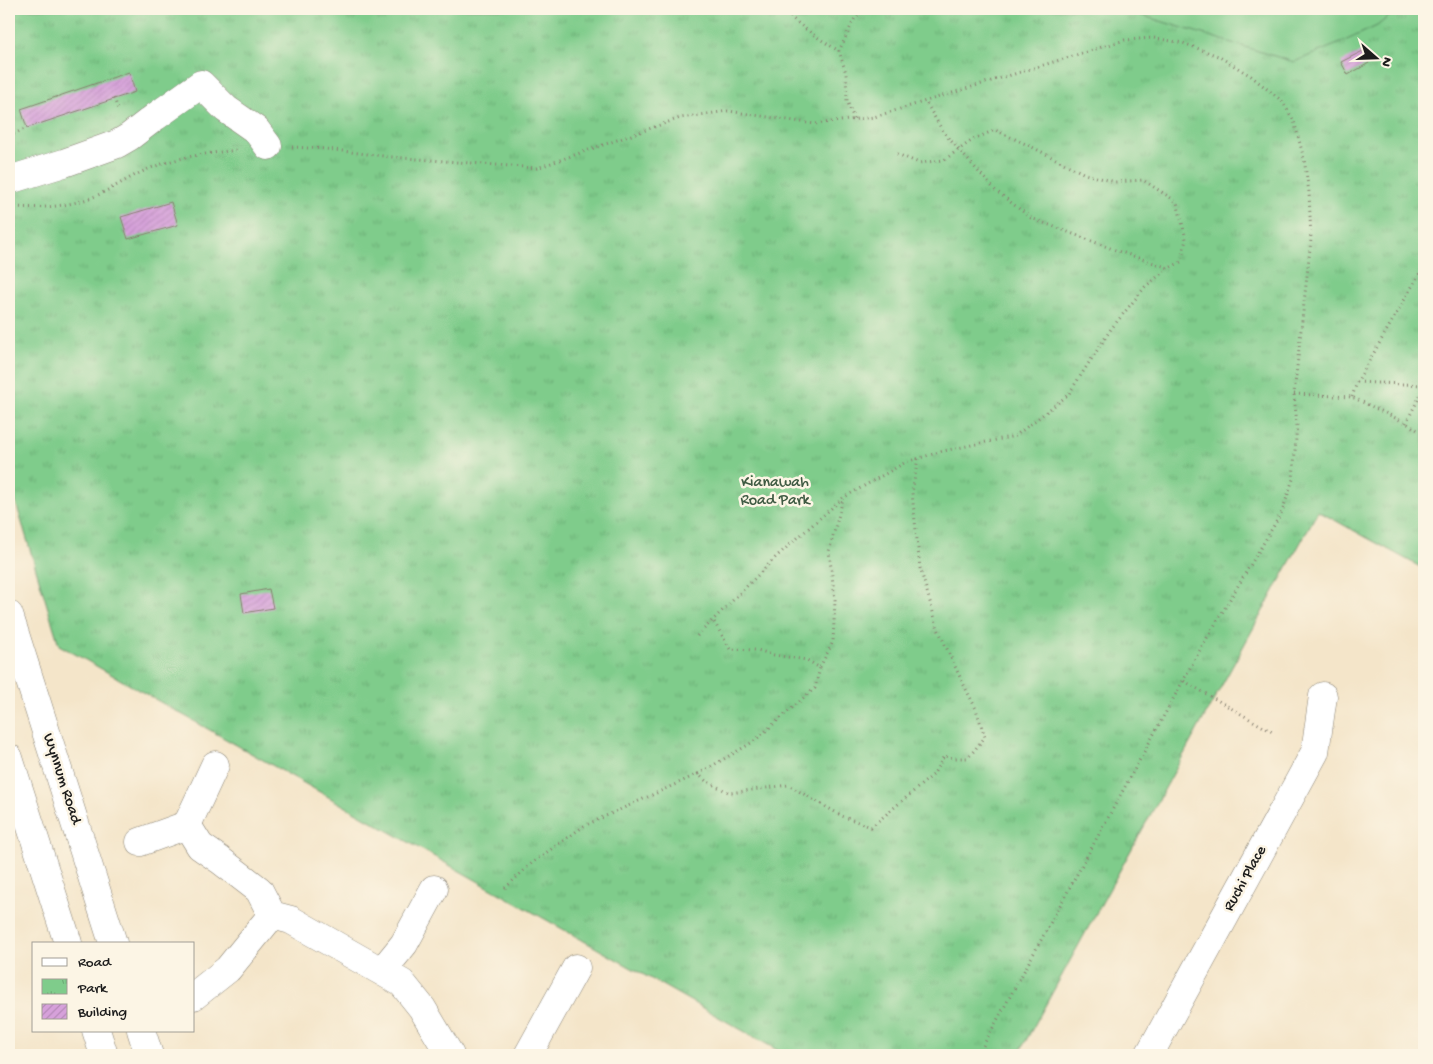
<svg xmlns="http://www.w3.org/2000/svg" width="1433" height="1064" font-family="'Gochi Hand',sans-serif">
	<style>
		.park { fill: url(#park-tufts); stroke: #4e7454 }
		.pitch { fill: #7fcc8b; stroke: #4e7454 }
		.building { fill: url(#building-hatch) }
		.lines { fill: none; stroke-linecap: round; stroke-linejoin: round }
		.minor-casing { stroke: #888072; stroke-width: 29 }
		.major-casing { stroke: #888072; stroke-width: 29 }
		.path { stroke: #888072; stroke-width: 3; stroke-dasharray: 1 4; stroke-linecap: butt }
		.minor { stroke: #fff; stroke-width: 28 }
		.major { stroke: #fff; stroke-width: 28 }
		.labels { text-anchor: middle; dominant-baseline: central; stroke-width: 5; stroke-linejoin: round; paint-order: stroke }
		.park-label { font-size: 16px; fill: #3f5a43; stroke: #fcf5e5 }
		.street-label { font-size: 16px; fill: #1c1c1c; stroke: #fcf5e5 }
	</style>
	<defs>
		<pattern id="park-tufts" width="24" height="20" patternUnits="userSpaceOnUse" patternTransform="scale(1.25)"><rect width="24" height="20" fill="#7fcc8b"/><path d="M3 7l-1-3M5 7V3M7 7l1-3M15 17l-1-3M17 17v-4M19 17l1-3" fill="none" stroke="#6daf77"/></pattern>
		<pattern id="building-hatch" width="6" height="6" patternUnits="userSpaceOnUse" patternTransform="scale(1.25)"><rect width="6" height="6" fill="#d6a1da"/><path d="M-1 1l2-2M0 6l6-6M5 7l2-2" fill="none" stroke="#b78aba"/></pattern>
	</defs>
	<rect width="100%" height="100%" fill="#fcf5e5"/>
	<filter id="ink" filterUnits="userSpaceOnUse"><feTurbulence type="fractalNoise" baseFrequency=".02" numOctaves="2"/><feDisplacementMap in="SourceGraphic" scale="10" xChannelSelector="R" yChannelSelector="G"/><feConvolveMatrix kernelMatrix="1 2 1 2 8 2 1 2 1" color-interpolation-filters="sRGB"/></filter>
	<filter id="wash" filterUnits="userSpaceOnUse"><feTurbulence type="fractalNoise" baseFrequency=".0096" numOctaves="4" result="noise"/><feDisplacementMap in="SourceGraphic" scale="20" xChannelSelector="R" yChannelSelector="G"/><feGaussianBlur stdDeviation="1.12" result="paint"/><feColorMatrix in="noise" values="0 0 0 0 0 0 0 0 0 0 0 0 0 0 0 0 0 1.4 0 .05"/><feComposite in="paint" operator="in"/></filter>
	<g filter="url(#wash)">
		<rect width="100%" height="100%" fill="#f4e5c9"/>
		<polygon class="park" points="9,9 1424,9 1424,569 1318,511 1018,1055 786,1055 59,645 9,480"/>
		<polygon class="pitch" points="1121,9 1398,9 1377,26 1338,44 1294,62"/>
		<g id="blocks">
			<g class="building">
				<polygon points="1363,51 1369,63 1348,75 1341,62"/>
				<polygon points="129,72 135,92 27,128 21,109"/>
				<polygon points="171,202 178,225 128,239 121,217"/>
				<polygon points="269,589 273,608 244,613 241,594"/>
			</g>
		</g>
	</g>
	<g filter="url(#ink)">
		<use href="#blocks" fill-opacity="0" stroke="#888072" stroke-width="1"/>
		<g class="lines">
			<g class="minor-casing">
				<g id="minor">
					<polyline points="9,180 64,163 117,144 129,137 155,117 201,84 226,109 256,130 268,146"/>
					<polyline points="187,825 200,846 220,860 259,890 272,915 291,920 402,983 422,1008 450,1055"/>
					<polyline points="140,842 187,825 215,765"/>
					<polyline points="382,971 404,944 434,889"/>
					<polyline points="194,996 228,969 272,915"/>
					<polyline points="528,1055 576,968"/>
					<polyline points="1149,1055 1315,752 1323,696"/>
				</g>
			</g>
			<g class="major-casing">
				<g id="major">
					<polyline points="9,615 113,943"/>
					<polyline points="9,758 68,943"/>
					<polyline points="96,1030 104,1055"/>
					<polyline points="141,1030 149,1055"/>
				</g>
			</g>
			<g class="path">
				<path d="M783 9C797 25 821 40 839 51"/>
				<polyline points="114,98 119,112"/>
				<polyline points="854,119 847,101 846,73 839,51 855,18 865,9"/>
				<polyline points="9,136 27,128"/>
				<polyline points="292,147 326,149 391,157 537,168 680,118 728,111 815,124 874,117 1125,40 1154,38 1183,43 1218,56 1251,76 1282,101 1294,121 1304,159 1309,192 1311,239 1294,394 1297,424 1293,479 1282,512 1201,648 978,1055"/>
				<polyline points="897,154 919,163 944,160 974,139 995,130 1030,146 1085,174 1115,182 1143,180 1177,202 1186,239 1181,262 1169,268 1118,251 1031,218 995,190 944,133 925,101"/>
				<path d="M15 207C43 209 72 206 98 195 117 186 136 173 156 166 183 156 210 153 238 150"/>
				<polyline points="1421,271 1424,266"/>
				<polyline points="1357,382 1424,385"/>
				<polyline points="1294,394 1352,397 1406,423 1424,434"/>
				<polyline points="1352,397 1357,382 1421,271 1424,271"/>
				<polyline points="1406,423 1424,388"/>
				<polyline points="697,636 777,556 843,498 906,462 943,451 1015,436 1068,395 1111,329 1145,287 1168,268"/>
				<polyline points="820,667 833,642 835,600 829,551 843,499"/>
				<polyline points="1184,681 1274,733"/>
				<polyline points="698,774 753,742 815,688 820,668 807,660 774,655 757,650 730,649 713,620"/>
				<polyline points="505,888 533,862 584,826 698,774 706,781 730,793 788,785 842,816 871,827 933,775 944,756 953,758 968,758 985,737 976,709 959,675 938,629 920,568 912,493 918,458"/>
			</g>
			<use href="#minor" class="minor"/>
			<use href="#major" class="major"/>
		</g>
	</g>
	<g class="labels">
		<g class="park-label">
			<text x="775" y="483">Kianawah<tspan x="775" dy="18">Road Park</tspan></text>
		</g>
		<g class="street-label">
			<text transform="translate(61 779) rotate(72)">Wynnum Road</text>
			<text transform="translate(1246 879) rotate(-61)">Ruchi Place</text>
		</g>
	</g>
	<rect width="1433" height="1064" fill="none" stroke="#fcf5e5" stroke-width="30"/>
	<rect x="32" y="942" width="162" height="90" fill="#fcf5e5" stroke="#a29e95"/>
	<rect x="42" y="958" width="25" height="8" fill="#ffffff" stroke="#a29e95"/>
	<text x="78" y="966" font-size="15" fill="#1c1c1c">Road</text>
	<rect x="42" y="979" width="25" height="15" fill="url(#park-tufts)" stroke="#a29e95"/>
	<text x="78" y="992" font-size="15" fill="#1c1c1c">Park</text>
	<rect x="42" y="1004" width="25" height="15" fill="url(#building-hatch)" stroke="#a29e95"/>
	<text x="78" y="1016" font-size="15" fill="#1c1c1c">Building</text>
	<g transform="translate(1376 58) rotate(110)" stroke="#fcf5e5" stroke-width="4" paint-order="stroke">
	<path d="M0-4L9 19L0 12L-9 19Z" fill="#1c1c1c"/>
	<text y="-8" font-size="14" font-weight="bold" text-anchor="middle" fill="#1c1c1c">N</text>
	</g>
</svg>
